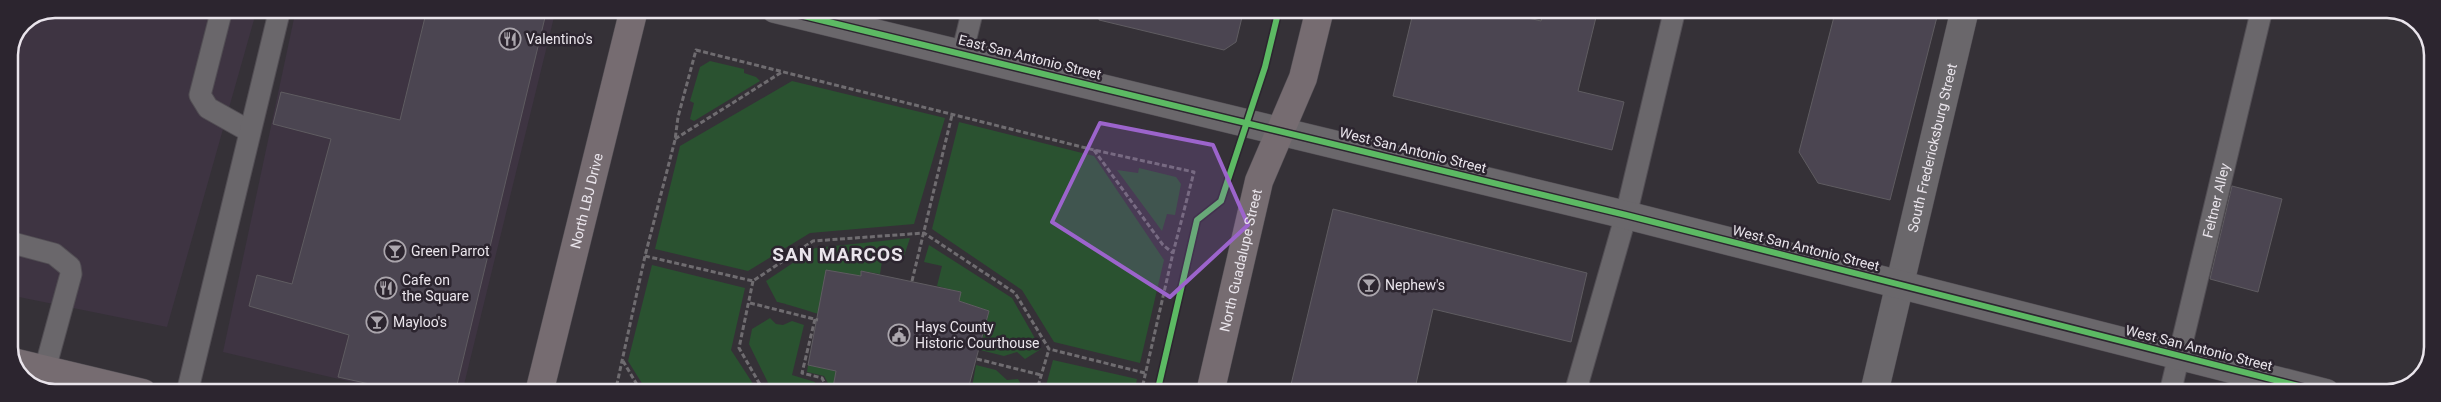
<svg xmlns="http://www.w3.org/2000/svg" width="2441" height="402" font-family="Roboto,sans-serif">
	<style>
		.built { fill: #3e3442 }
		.green { fill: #2a5230 }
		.building { fill: #4b4551; stroke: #5f5c61 }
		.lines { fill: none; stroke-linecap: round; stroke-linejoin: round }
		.service-casing { stroke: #524e54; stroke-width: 23 }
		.minor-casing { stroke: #524e54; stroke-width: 29 }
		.tertiary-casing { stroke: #524e54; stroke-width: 29 }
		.primary-casing { stroke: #524e54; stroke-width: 29 }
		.path { stroke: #6f6c70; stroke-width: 3; stroke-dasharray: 5 2.5; stroke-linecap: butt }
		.service { stroke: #6a676b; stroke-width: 21 }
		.minor { stroke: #6a676b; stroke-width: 28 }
		.tertiary { stroke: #6a676b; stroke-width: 28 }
		.primary { stroke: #766c71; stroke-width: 28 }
		.cycleway-casing { stroke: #2c252f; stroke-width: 9 }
		.cycleway { stroke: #5cba63; stroke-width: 6 }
		.marked { fill: #9c64cc; fill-opacity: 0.2; stroke: #9c64cc; stroke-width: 4; stroke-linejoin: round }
		.labels { text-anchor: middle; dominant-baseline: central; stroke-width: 5; stroke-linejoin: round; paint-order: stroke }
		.poi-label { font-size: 14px; fill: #eae5ec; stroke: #2c252f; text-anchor: start }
		.street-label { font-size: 14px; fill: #eae5ec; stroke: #2c252f }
		.district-label { font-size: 19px; font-weight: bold; letter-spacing: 1px; fill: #eae5ec; stroke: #2c252f }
		.rim { fill: none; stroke: #eae5ec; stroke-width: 2.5 }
	</style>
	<rect width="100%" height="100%" fill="#353137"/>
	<g class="built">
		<polygon points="54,9 257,9 167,327 9,295 9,54 22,22"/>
		<polygon points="296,9 556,9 462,393 399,393 223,352"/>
	</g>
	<g class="green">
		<polygon points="710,61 744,69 744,73 756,77 760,81 694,121 690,119 694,103 690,101 700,67"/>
		<polygon points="792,81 945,118 914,224 810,233 748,271 655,249 680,146"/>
		<polygon points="959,122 1094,156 1164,260 1140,363 1054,342 1022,290 932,229"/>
		<polygon points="1139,168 1176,177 1181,184 1175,215 1167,214 1162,231 1117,170 1138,173"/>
		<path d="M910 238 904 256 883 255 880 274 862 271 861 276 826 270 819 314C811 312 781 302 777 302L766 281 815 248Z"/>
		<polygon points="929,245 1012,298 1041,349 1025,359 1017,352 1004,356 980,350 989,311 959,301 960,292 937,286 942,266 924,262"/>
		<polygon points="652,265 745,288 731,350 759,393 648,393 628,361"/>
		<polygon points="770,318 776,324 783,325 792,321 804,325 792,375 815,382 813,393 773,393 749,344 752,329"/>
		<polygon points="1053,360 1137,379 1134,393 1044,393"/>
		<polygon points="808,365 836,371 832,393 826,393 828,383 824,376 807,372"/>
		<polygon points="976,365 996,370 1007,380 1018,379 1026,393 971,393"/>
	</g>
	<g class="building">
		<polygon points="427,9 547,9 455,393 410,393 338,377 349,335 249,306 257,275 292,284 331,139 273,124 281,92 400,120"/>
		<polygon points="1100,9 1244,9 1236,42 1224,50 1099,20"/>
		<polygon points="1414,9 1491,9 1541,21 1544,9 1598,9 1578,91 1624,102 1612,150 1393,96"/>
		<polygon points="1836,9 1939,9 1890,200 1818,183 1799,152"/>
		<polygon points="2232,186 2282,199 2258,292 2210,279"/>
		<polygon points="1333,209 1587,273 1571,342 1433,309 1414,393 1289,393"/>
		<polygon points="826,270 861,276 861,271 961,292 959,301 989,311 967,393 832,393 836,371 808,365"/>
	</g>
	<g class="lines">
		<g class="service-casing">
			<g id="service">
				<polyline points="222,9 200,95 208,108 249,131"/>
				<polyline points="962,54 973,9"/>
				<polyline points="9,242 54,254 70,267 71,274 45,369"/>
				<polyline points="187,393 280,9"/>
				<polyline points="1575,393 1626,215 1675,9"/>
				<path id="s1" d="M2170 393 2262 9"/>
			</g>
		</g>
		<g class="minor-casing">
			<g id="minor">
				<path id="s2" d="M1874 393 1965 9"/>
			</g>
		</g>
		<g class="tertiary-casing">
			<polyline id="tertiary" points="775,9 1626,215 2326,393"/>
		</g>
		<g class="primary-casing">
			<g id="primary">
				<polyline points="13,362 143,393"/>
				<path id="s3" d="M539 393 634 9"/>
				<path id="s4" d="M1210 393 1259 181 1303 78 1320 9"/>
			</g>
		</g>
		<g class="path">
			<polyline points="675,139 782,72"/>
			<polyline points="1094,150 1163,245 1173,253"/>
			<polyline points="645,256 753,281 813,241 924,233 1015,293 1049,349 1145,373"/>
			<polyline points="753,281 739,348 765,393"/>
			<polyline points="912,281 952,115"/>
			<polyline points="750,303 818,320"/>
			<polyline points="815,319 802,373 822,378 825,384 823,393"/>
			<polyline points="977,359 1041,375"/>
			<polyline points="623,361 642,393"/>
			<polyline points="615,393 645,256 675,140 678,117 696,50 1094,150 1194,172 1173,253 1141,393"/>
			<polyline points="1036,393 1049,349"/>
		</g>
		<use href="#service" class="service"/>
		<use href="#minor" class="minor"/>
		<use href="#tertiary" class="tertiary"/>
		<use href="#primary" class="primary"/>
		<g class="cycleway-casing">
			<g id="cycleway">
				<polyline points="775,9 1626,215 2326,393"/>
				<polyline points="1157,393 1197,220 1221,201 1265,67 1279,9"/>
			</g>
		</g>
		<use href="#cycleway" class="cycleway"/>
	</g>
	<path class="marked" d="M1100 123 1213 145 1248 225 1170 297 1052 222Z"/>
	<defs>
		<g id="restaurant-ring" transform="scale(1.125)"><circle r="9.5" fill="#2c252f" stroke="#aba6ad" stroke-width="1.5"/><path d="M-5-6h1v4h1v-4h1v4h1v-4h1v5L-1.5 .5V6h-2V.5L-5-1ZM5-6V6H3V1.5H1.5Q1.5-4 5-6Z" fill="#aba6ad"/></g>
		<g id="bar-ring" transform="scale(1.125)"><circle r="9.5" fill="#2c252f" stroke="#aba6ad" stroke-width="1.5"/><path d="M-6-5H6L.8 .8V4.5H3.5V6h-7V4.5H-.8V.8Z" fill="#aba6ad"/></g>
		<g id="civic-ring" transform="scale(1.125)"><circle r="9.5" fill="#2c252f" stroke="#aba6ad" stroke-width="1.5"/><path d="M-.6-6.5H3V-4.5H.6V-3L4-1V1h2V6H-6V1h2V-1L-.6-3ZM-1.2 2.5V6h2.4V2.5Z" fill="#aba6ad"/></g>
	</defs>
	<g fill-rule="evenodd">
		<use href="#restaurant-ring" x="510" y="39"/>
		<use href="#bar-ring" x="395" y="251"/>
		<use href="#bar-ring" x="1369" y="285"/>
		<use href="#restaurant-ring" x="386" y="288"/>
		<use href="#bar-ring" x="377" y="322"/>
		<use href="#civic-ring" x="899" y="335"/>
	</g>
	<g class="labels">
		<g class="poi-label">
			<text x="526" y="39">Valentino's</text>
			<text x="411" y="251">Green Parrot</text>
			<text x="402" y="280">Cafe on<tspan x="402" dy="16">the Square</tspan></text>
			<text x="1385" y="285">Nephew's</text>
			<text x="393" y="322">Mayloo's</text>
			<text x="915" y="327">Hays County<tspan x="915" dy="16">Historic Courthouse</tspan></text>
		</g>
		<g class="street-label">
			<text transform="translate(1030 57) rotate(14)">East San Antonio Street</text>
			<text stroke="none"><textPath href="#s2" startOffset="252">South Fredericksburg Street</textPath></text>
			<text transform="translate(1413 150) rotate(14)">West San Antonio Street</text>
			<text stroke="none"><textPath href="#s3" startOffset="198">North LBJ Drive</textPath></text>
			<text stroke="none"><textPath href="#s1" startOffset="198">Feltner Alley</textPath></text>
			<text transform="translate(1806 248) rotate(14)">West San Antonio Street</text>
			<text stroke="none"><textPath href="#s4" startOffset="136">North Guadalupe Street</textPath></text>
			<text transform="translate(2199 348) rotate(14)">West San Antonio Street</text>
		</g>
		<g class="district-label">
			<text x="838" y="254">SAN MARCOS</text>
		</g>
	</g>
	<path d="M0 0H2441V402H0ZM55 18H2387A37 37 0 0 1 2424 55V347A37 37 0 0 1 2387 384H55A37 37 0 0 1 18 347V55A37 37 0 0 1 55 18Z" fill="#2c252f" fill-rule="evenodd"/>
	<path class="rim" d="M55 18H2387A37 37 0 0 1 2424 55V347A37 37 0 0 1 2387 384H55A37 37 0 0 1 18 347V55A37 37 0 0 1 55 18Z"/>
</svg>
